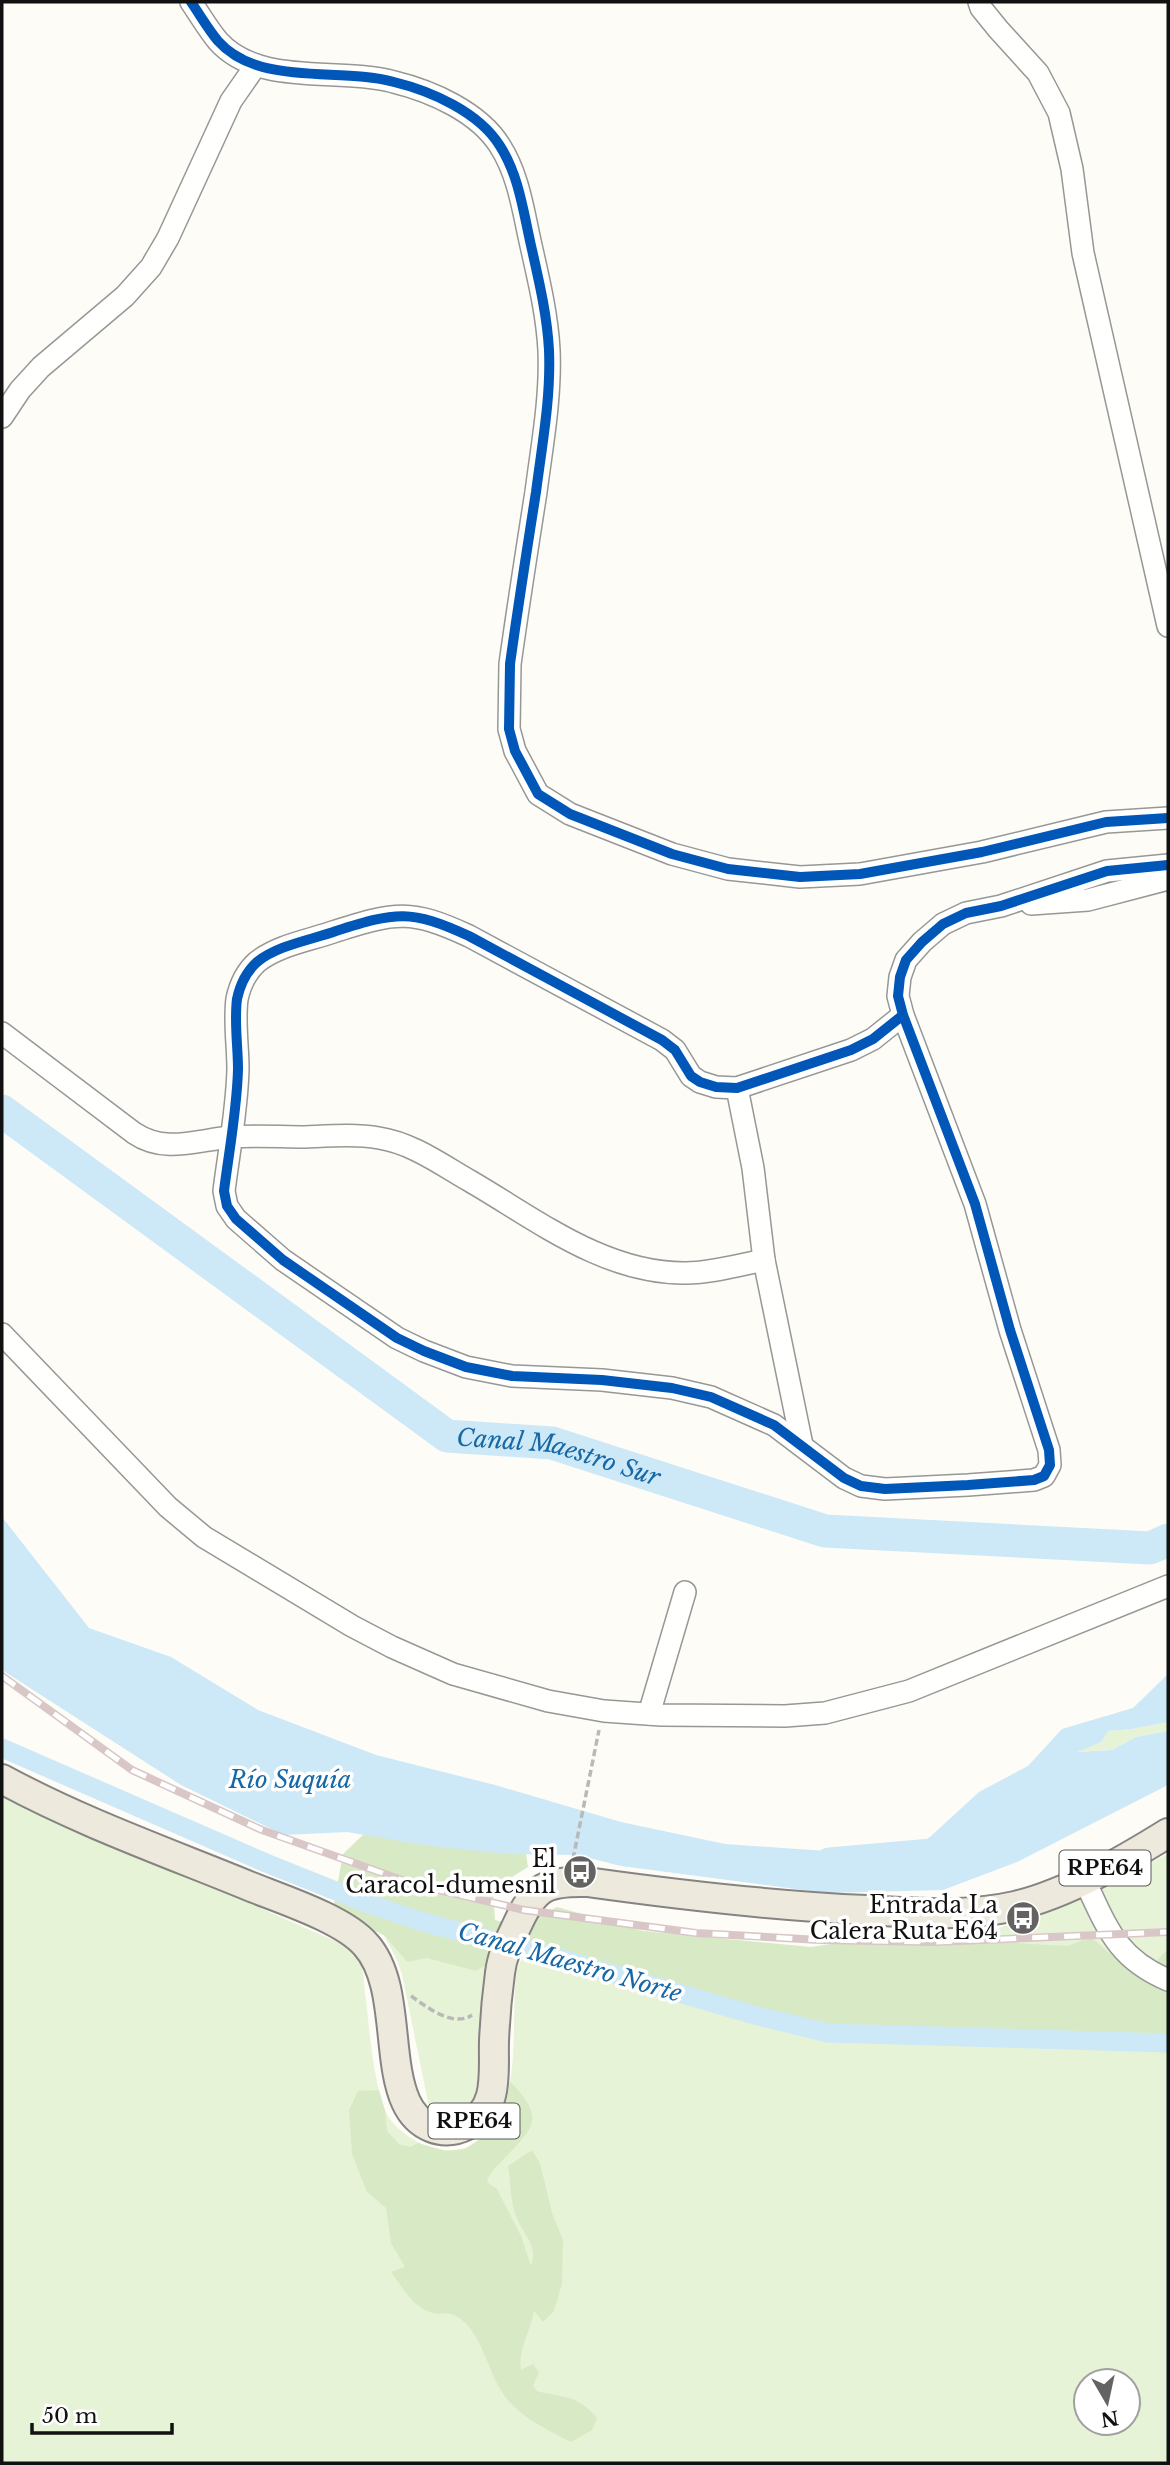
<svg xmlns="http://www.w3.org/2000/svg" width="1170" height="2465" font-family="'Libre Baskerville',serif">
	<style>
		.green { fill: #e7f3d7; fill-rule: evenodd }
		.forest { fill: #d8eac5 }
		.water { fill: #cde8f7 }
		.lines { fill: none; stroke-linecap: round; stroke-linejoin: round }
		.canal { stroke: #cde8f7; stroke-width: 19 }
		.river { stroke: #cde8f7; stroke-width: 33 }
		.minor-casing { stroke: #979795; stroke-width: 24 }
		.major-casing { stroke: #858482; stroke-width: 32 }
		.path { stroke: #b9b9b8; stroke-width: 3.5; stroke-dasharray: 7 3.5; stroke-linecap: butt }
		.minor { stroke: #fffffe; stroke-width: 21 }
		.major { stroke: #ede9dc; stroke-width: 28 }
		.rail-casing { stroke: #d9c6c7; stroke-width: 8 }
		.rail { stroke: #fff; stroke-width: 5; stroke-dasharray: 16; stroke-linecap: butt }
		.cycleway-casing { stroke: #fff; stroke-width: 15 }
		.cycleway { stroke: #0057b8; stroke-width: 10 }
		.labels { text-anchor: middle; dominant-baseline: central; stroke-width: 7; stroke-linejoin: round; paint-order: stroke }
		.shield { fill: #fff; stroke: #585858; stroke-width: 2 }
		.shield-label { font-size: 21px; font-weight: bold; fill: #111 }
		.poi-label { font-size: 23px; fill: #111; stroke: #fff; text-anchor: end }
		.water-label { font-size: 24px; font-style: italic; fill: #1768a6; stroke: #fff }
	</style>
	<rect width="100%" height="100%" fill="#fdfcf7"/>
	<g class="green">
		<polygon points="1168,1722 1168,1731 1136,1737 1112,1750 1075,1752 1101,1742 1107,1731 1132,1729"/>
		<path d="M2 1794 346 1946C352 1951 357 1956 360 1962 364 1971 364 1984 365 1994 370 2026 373 2100 393 2123 409 2140 431 2152 454 2150 531 2141 508 2023 517 1970 519 1958 543 1934 551 1923L883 1971 1080 1898 1168 1854V2463H2ZM1086 2381H1128V2423H1086Z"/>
		<path d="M380 1928 495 1949C491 1966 485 1984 483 2002 481 2028 483 2072 474 2095 466 2114 444 2117 429 2107L402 1974 395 1956Z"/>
	</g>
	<g class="forest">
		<polygon points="368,1830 524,1840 528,1867 493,1889 495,1920 526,1928 535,1918 557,1907 643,1931 811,1947 870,1938 950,1939 1067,1946 1091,1937 1121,1963 1146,1972 1168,1949 1168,2034 1123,2037 852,2031 512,1947 476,1971 427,1958 407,1962 385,1936 333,1909 343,1854"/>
		<path d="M510 2081C546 2120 535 2125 503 2160 496 2168 490 2171 487 2182L497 2189 521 2236 531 2266C539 2246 522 2233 516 2216 510 2200 511 2182 508 2166L532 2150 540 2163 552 2213 563 2240 562 2284 554 2311 543 2322 534 2311C530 2333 518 2348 521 2370L533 2364 539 2372 533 2386 537 2391C564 2398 577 2394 597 2418L592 2430 571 2442C544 2428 514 2415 499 2387 487 2366 482 2338 463 2321 449 2309 446 2316 433 2313 413 2308 403 2288 391 2272L405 2267 391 2243 386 2208 367 2192 352 2154 349 2110 358 2091 379 2090 385 2111 387 2131 399 2144 410 2147 418 2143 446 2151 465 2149 492 2131 507 2101Z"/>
	</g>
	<polygon class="water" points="2,1517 89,1628 171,1657 258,1710 376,1755 495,1785 621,1822 725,1844 826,1851 891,1863 930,1837 979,1792 1028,1766 1062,1729 1133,1708 1168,1674 1168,1722 1132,1729 1108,1731 1101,1742 1077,1752 1112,1750 1136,1737 1168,1731 1168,1785 1017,1862 943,1890 826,1893 621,1866 577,1855 509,1854 430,1846 347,1832 284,1835 181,1785 2,1670"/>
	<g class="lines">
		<polyline class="canal" points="2,1748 266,1863 366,1903 423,1922 545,1954 754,2015 828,2033 1168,2043"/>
		<g class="river">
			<path id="s1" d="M2 1111 447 1436 552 1443 825 1531 1150 1548 1168 1540"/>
			<polyline points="830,1864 943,1854"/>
		</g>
		<g class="minor-casing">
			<g id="minor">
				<path d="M191 2C200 15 208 29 218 41 259 87 339 67 394 82 431 91 479 112 500 146 518 174 523 209 530 241 538 277 547 313 549 350 551 398 542 445 536 492 527 549 518 607 510 664L509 729 515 751 538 794 570 814 672 854 728 869 800 877 860 874 982 852 1106 822 1168 818"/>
				<polyline points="979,2 981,8 998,29 1038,73 1059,113 1072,169 1083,253 1168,626"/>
				<polyline points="2,417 20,390 41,367 125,296 151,267 168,238 231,101 256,65"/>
				<polyline points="1031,904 1088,900 1168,879"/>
				<path d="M903 1015 873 1039 851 1050 737 1088 716 1087 700 1082 691 1076 675 1050 662 1040 469 936C411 909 396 912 336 931 311 940 278 945 257 962 246 972 240 985 237 999 234 1022 238 1046 238 1069 237 1110 229 1151 224 1191L227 1206 236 1219 283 1260 397 1338 424 1351 466 1367 512 1376 602 1380 672 1388 711 1397 774 1425 844 1478 861 1486 885 1489 968 1485 1034 1480 1044 1476 1050 1465 1049 1450 1010 1330 975 1204 903 1015 898 996 900 977 906 960 922 942 943 924 966 913 1001 906 1107 871 1168 865"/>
				<path d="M2 1033 134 1133C165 1154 197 1140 231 1137 256 1135 281 1137 305 1137 330 1136 355 1134 379 1138 412 1143 442 1165 470 1181 537 1220 605 1274 686 1273 711 1273 739 1265 764 1260"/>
				<polyline points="737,1088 753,1168 764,1260 802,1445"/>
				<polyline points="2,1334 168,1507 204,1537 352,1626 392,1647 453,1674 548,1701 604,1711 661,1715 785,1716 825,1713 909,1691 1168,1586"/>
				<polyline points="649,1714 685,1592"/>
				<path d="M1084 1879C1107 1927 1116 1958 1168 1980"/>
			</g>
		</g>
		<g class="major-casing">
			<path id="major" d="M2 1779C81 1822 166 1852 249 1886 281 1899 344 1919 366 1945 400 1983 386 2058 406 2102 417 2126 442 2138 467 2125 500 2109 493 2072 494 2041 495 2018 497 1995 500 1973 502 1955 510 1940 518 1923 535 1886 547 1881 587 1882 680 1895 773 1906 867 1910 916 1913 967 1917 1015 1906 1066 1894 1123 1861 1168 1833"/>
		</g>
		<g class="path">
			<polyline points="573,1859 599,1730"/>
			<path d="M411 1996C427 2007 453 2028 472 2015"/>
		</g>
		<use href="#minor" class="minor"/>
		<use href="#major" class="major"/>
		<g class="rail-casing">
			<polyline id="rail" points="2,1676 132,1770 262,1830 413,1884 524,1910 696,1933 820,1940 934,1942 1168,1932"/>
		</g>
		<use href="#rail" class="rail"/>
		<g class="cycleway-casing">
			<g id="cycleway">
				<path d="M191 2C200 15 208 29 218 41 259 87 339 67 394 82 431 91 479 112 500 146 518 174 523 209 530 241 538 277 547 313 549 350 551 398 542 445 536 492 527 549 518 607 510 664L509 729 515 751 538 794 570 814 672 854 728 869 800 877 860 874 982 852 1106 822 1168 818"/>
				<path d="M903 1015 873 1039 851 1050 737 1088 716 1087 700 1082 691 1076 675 1050 662 1040 469 936C411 909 396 912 336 931 311 940 278 945 257 962 246 972 240 985 237 999 234 1022 238 1046 238 1069 237 1110 229 1151 224 1191L227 1206 236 1219 283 1260 397 1338 424 1351 466 1367 512 1376 602 1380 672 1388 711 1397 774 1425 844 1478 861 1486 885 1489 968 1485 1034 1480 1044 1476 1050 1465 1049 1450 1010 1330 975 1204 903 1015 898 996 900 977 906 960 922 942 943 924 966 913 1001 906 1107 871 1168 865"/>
			</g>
		</g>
		<use href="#cycleway" class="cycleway"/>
	</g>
	<defs>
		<g id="bus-disc" transform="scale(1.75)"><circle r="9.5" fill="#646362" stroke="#fff"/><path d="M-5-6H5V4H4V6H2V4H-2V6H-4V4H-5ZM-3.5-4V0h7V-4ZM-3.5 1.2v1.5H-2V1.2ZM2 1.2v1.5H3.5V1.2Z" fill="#fff"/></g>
	</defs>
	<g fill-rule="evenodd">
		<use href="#bus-disc" x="580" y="1872"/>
		<use href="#bus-disc" x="1023" y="1918"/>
	</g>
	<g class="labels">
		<g class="shield">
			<rect x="1059.5" y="1850.5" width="91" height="35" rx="5"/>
			<rect x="428.5" y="2103.5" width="91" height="35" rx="5"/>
		</g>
		<g class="shield-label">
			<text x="1105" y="1868">RPE64</text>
			<text x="474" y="2121">RPE64</text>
		</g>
		<g class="poi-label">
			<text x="556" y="1859">El<tspan x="556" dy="26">Caracol-dumesnil</tspan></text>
			<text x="998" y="1905">Entrada La<tspan x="998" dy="26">Calera Ruta E64</tspan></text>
		</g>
		<g class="water-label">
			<text stroke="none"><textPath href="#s1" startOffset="665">Canal Maestro Sur</textPath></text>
			<text x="290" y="1779">Río Suquía</text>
			<text transform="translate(570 1962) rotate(16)">Canal Maestro Norte</text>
		</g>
	</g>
	<rect width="1170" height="2465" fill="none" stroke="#111111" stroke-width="7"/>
	<g transform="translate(1107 2402) rotate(171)"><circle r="33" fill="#ffffff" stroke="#a0a0a0" stroke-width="2"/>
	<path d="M0-5L12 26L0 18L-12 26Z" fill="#646362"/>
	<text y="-10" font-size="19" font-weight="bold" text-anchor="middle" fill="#111111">N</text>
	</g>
	<path d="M32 2423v10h140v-10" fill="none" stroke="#111111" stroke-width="3.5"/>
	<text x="42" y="2423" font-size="21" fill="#111111" stroke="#ffffff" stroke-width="5" paint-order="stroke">50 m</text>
</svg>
